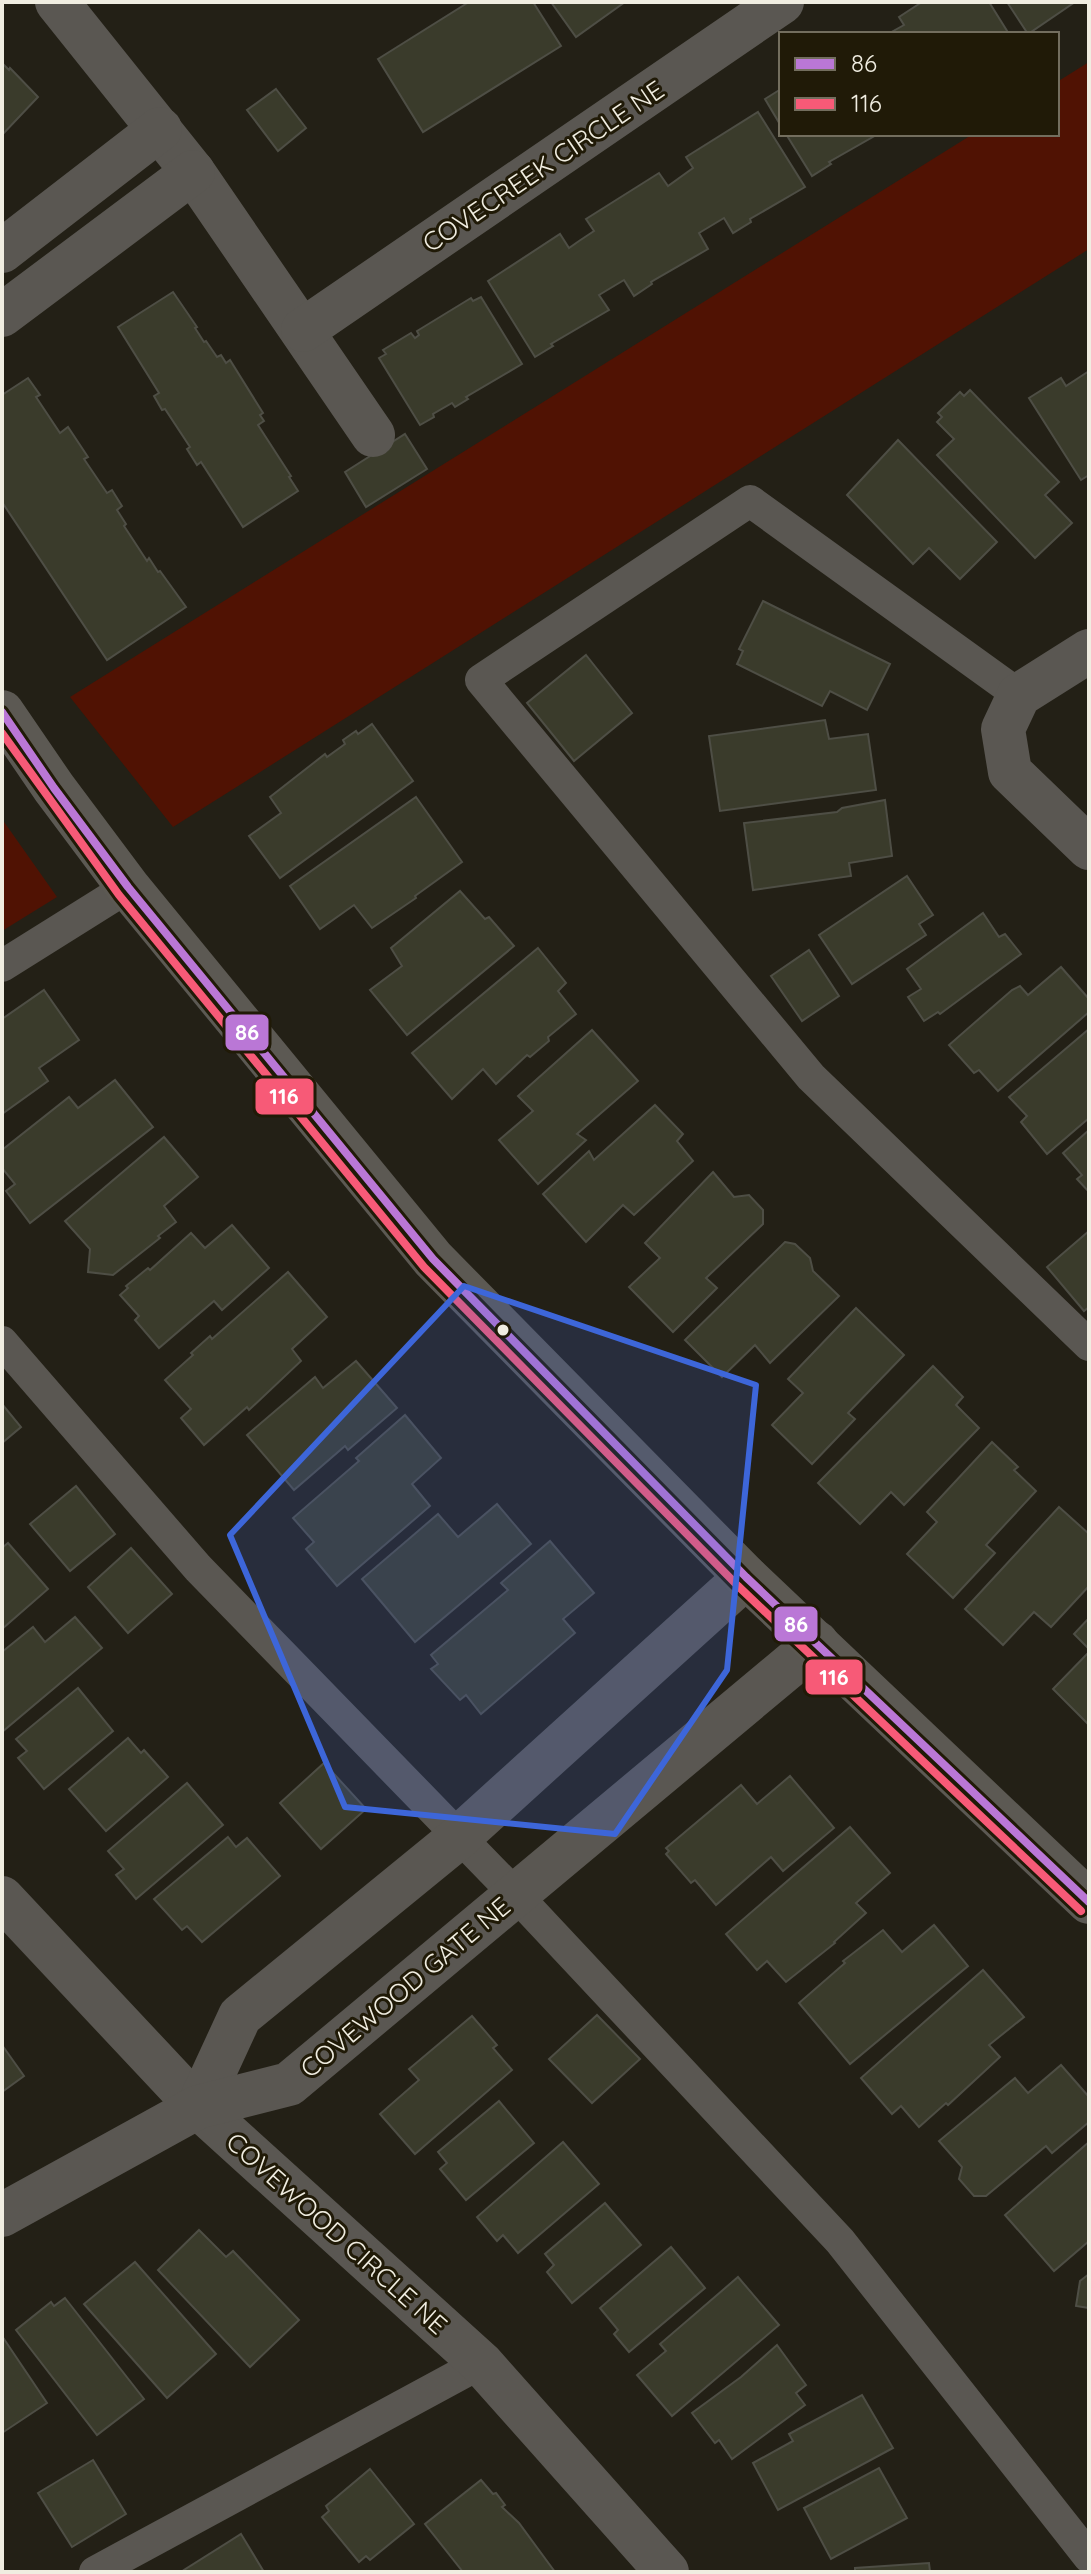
<svg xmlns="http://www.w3.org/2000/svg" width="1091" height="2574" font-family="Quicksand,sans-serif">
	<style>
		.park { fill: #501203 }
		.building { fill: #3a3b2b; stroke: #4e4e45; stroke-width: 2 }
		.lines { fill: none; stroke-linecap: round; stroke-linejoin: round }
		.lane { stroke: #5a5752; stroke-width: 32 }
		.street { stroke: #5a5752; stroke-width: 44 }
		.secondary { stroke: #5c5953; stroke-width: 44 }
		.bus-1-casing { stroke: #201a07; stroke-width: 14 }
		.bus-2-casing { stroke: #201a07; stroke-width: 14 }
		.bus-1 { stroke: #ba77d6; stroke-width: 8 }
		.bus-2 { stroke: #f75a77; stroke-width: 8 }
		.marked { fill: #3d66d9; fill-opacity: 0.2; stroke: #3d66d9; stroke-width: 6; stroke-linejoin: round }
		.bus-dot { fill: #f0ede1; stroke: #201a07; stroke-width: 3 }
		.labels { text-anchor: middle; dominant-baseline: central; stroke-width: 6; stroke-linejoin: round; paint-order: stroke }
		.street-label { font-size: 26px; fill: #f0ede1; stroke: #201a07 }
		.line-badge { stroke: #201a07; stroke-width: 3 }
		.badge-label { font-size: 22px; text-anchor: middle; font-weight: bold; fill: #fff }
	</style>
	<rect width="100%" height="100%" fill="#232016"/>
	<g class="park">
		<polygon points="1089,62 1089,249 173,827 70,697 973,134 1057,134 1057,82"/>
		<polygon points="2,819 57,897 2,931"/>
	</g>
	<g class="building">
		<polygon points="469,2 533,2 561,46 423,132 378,59"/>
		<polygon points="551,2 625,2 576,37"/>
		<polygon points="922,2 989,2 1009,34 888,34 904,25 899,17"/>
		<polygon points="1007,2 1075,2 1028,34"/>
		<polygon points="2,63 9,70 10,68 38,97 2,135"/>
		<polygon points="276,89 306,128 278,151 247,110"/>
		<polygon points="781,89 781,126 765,99"/>
		<polygon points="758,112 805,187 750,219 751,222 733,233 724,218 699,233 708,249 651,282 652,284 634,296 624,280 599,295 609,310 551,344 553,346 535,357 488,281 560,234 569,248 579,241 594,231 586,219 659,173 668,186 693,168 686,157"/>
		<polygon points="786,134 878,134 829,162 831,164 812,176"/>
		<polygon points="173,292 197,327 195,328 204,342 206,341 217,357 221,355 226,363 230,360 263,413 260,415 264,421 258,425 291,476 289,477 298,491 243,527 201,462 197,465 187,449 190,447 165,409 162,410 154,396 159,393 118,327"/>
		<polygon points="481,297 522,364 466,397 468,399 455,407 452,403 433,414 434,417 420,425 379,358 386,354 383,350 411,333 415,338 419,335 417,331 471,298 473,301"/>
		<polygon points="1089,371 1089,475 1081,480 1029,398 1061,378 1066,386"/>
		<polygon points="28,378 40,395 36,397 60,433 68,427 88,457 84,459 107,493 112,490 122,506 117,510 126,524 124,526 147,561 149,558 158,572 160,571 186,607 107,660 2,502 2,395"/>
		<polygon points="970,390 1059,482 1045,495 1072,523 1035,558 937,455 954,439 937,422 942,417 938,413 960,392 964,396"/>
		<polygon points="405,434 427,469 366,507 345,472"/>
		<polygon points="898,440 997,542 960,579 929,548 913,564 847,495"/>
		<polygon points="763,601 890,664 867,710 830,691 822,706 737,664 743,651 739,649"/>
		<polygon points="586,655 632,713 574,761 527,703"/>
		<polygon points="825,720 829,739 868,734 876,790 720,811 709,736"/>
		<polygon points="372,724 413,781 280,878 249,836 281,813 270,797 325,754 327,757 345,744 343,740 356,731 358,734"/>
		<polygon points="416,797 462,862 415,896 416,898 372,928 354,905 320,929 290,886"/>
		<polygon points="885,800 892,856 849,863 851,876 753,890 744,823 837,812 842,808"/>
		<polygon points="907,876 933,915 919,924 926,935 852,984 819,935"/>
		<polygon points="460,891 485,919 489,917 514,946 407,1035 370,990 402,966 391,948"/>
		<polygon points="983,913 999,937 1005,934 1021,954 940,1014 938,1012 924,1021 908,997 921,989 907,969"/>
		<polygon points="538,948 566,983 558,991 576,1014 548,1037 549,1041 530,1057 527,1055 496,1084 483,1069 452,1099 412,1053"/>
		<polygon points="809,950 839,996 802,1021 771,976"/>
		<polygon points="1061,967 1089,999 1089,1012 998,1091 979,1070 974,1073 949,1045 1012,990 1020,986 1028,995"/>
		<polygon points="44,990 79,1040 39,1068 48,1081 2,1114 2,1019"/>
		<polygon points="1089,1029 1089,1118 1047,1154 1021,1122 1027,1116 1009,1097"/>
		<polygon points="592,1030 638,1081 577,1134 586,1140 538,1184 499,1140 533,1111 518,1096"/>
		<polygon points="115,1080 153,1127 30,1223 6,1191 15,1184 2,1168 2,1150 69,1097 78,1108"/>
		<polygon points="655,1105 683,1134 677,1141 693,1161 634,1215 623,1205 586,1242 543,1194 589,1151 594,1160"/>
		<polygon points="1089,1130 1089,1192 1077,1179 1082,1175 1063,1153"/>
		<polygon points="164,1137 198,1177 164,1206 176,1222 158,1236 160,1238 113,1275 88,1272 90,1249 65,1221"/>
		<polygon points="713,1172 734,1197 749,1195 763,1210 763,1224 706,1278 717,1288 673,1332 629,1287 660,1258 645,1243"/>
		<polygon points="232,1225 269,1268 222,1310 214,1301 159,1348 135,1320 139,1316 120,1295 128,1288 126,1286 148,1268 150,1270 191,1233 205,1248"/>
		<polygon points="1089,1231 1089,1307 1084,1311 1047,1267"/>
		<polygon points="785,1242 795,1244 810,1258 813,1271 839,1296 770,1363 755,1345 722,1377 685,1340"/>
		<polygon points="288,1272 327,1317 292,1349 301,1361 249,1410 247,1407 204,1445 181,1418 191,1409 165,1380 193,1355 191,1353 210,1336 212,1339"/>
		<polygon points="856,1308 904,1355 848,1413 855,1419 812,1464 772,1425 803,1393 788,1379"/>
		<polygon points="356,1361 397,1408 348,1450 345,1446 294,1490 247,1435 315,1377 323,1388"/>
		<polygon points="933,1366 963,1397 956,1405 979,1428 904,1505 891,1492 860,1524 818,1483"/>
		<polygon points="2,1404 21,1427 2,1443"/>
		<polygon points="405,1415 441,1458 412,1484 430,1506 337,1586 306,1549 314,1542 293,1518 359,1461 356,1458"/>
		<polygon points="992,1442 1018,1467 1014,1470 1036,1491 986,1545 995,1553 953,1598 907,1554 937,1522 927,1512"/>
		<polygon points="76,1486 115,1534 70,1571 30,1524"/>
		<polygon points="497,1504 531,1544 415,1642 362,1579 438,1514 458,1537"/>
		<polygon points="1059,1507 1089,1534 1089,1586 1051,1627 1034,1612 1003,1645 965,1609"/>
		<polygon points="550,1541 594,1593 563,1619 575,1633 481,1714 466,1695 460,1700 431,1669 438,1664 431,1655 508,1590 501,1583"/>
		<polygon points="8,1543 48,1589 2,1629 2,1548"/>
		<polygon points="131,1548 172,1594 128,1633 88,1587"/>
		<polygon points="75,1617 102,1648 2,1732 2,1652 33,1627 45,1642"/>
		<polygon points="1089,1618 1089,1649 1074,1634"/>
		<polygon points="1089,1652 1089,1725 1053,1689"/>
		<polygon points="78,1688 113,1731 44,1789 18,1758 27,1751 16,1739"/>
		<polygon points="128,1738 141,1753 144,1750 168,1777 106,1831 69,1789"/>
		<polygon points="324,1763 366,1809 321,1849 280,1803"/>
		<polygon points="790,1776 834,1828 783,1871 771,1857 716,1905 695,1880 691,1883 666,1854 669,1851 666,1848 741,1785 757,1804"/>
		<polygon points="187,1783 223,1825 136,1899 116,1875 124,1869 108,1851"/>
		<polygon points="850,1827 890,1873 856,1903 866,1913 834,1942 835,1943 786,1982 767,1961 757,1970 726,1934"/>
		<polygon points="228,1837 236,1847 247,1838 280,1876 202,1942 187,1926 182,1930 154,1899"/>
		<polygon points="934,1925 968,1966 850,2064 799,2003 845,1963 843,1961 883,1930 902,1952"/>
		<polygon points="983,1970 1024,2017 989,2045 1000,2057 948,2105 946,2103 919,2127 901,2106 892,2114 861,2078"/>
		<polygon points="597,2015 640,2059 592,2103 549,2059"/>
		<polygon points="472,2016 497,2045 493,2048 512,2070 415,2154 380,2114 419,2080 409,2069"/>
		<polygon points="2,2045 24,2076 2,2092"/>
		<polygon points="1061,2065 1089,2097 1089,2122 1052,2153 1046,2146 986,2196 974,2196 959,2179 962,2167 939,2141 1015,2078 1028,2093"/>
		<polygon points="499,2101 534,2143 466,2200 440,2169 447,2163 438,2152"/>
		<polygon points="563,2142 599,2184 518,2253 503,2235 497,2241 477,2217"/>
		<polygon points="1089,2142 1089,2241 1054,2271 1005,2215"/>
		<polygon points="605,2203 641,2245 572,2303 547,2272 554,2265 545,2254"/>
		<polygon points="199,2230 226,2257 233,2251 299,2320 250,2367 158,2270"/>
		<polygon points="671,2247 705,2288 629,2352 614,2334 618,2330 600,2308"/>
		<polygon points="135,2262 216,2354 167,2398 84,2304"/>
		<polygon points="1089,2274 1089,2308 1076,2306 1080,2281"/>
		<polygon points="738,2277 779,2325 672,2416 637,2375 666,2351 660,2344"/>
		<polygon points="65,2298 144,2399 97,2435 16,2330 51,2302 54,2306"/>
		<polygon points="2,2336 47,2403 2,2433"/>
		<polygon points="777,2345 806,2385 796,2393 805,2405 732,2459 719,2440 715,2443 692,2413 741,2377"/>
		<polygon points="862,2395 893,2448 778,2510 753,2463 793,2441 789,2434"/>
		<polygon points="93,2460 126,2514 72,2547 38,2493"/>
		<polygon points="879,2468 907,2518 831,2559 804,2508"/>
		<polygon points="370,2469 414,2524 370,2560 366,2556 359,2562 322,2517 329,2511 326,2506"/>
		<polygon points="481,2480 493,2494 496,2493 505,2505 502,2507 519,2523 555,2572 463,2572 425,2524"/>
		<polygon points="241,2534 264,2572 186,2572 184,2570"/>
		<polygon points="929,2563 930,2572 855,2572 855,2568"/>
	</g>
	<g class="lines">
		<g class="lane">
			<polyline points="1019,695 750,501 481,680 811,1077 1089,1345"/>
			<polyline points="2,966 128,887"/>
			<polyline points="2,1342 198,1568 515,1894 840,2241 1089,2557"/>
			<polyline points="95,2572 481,2363"/>
		</g>
		<g class="street">
			<polyline points="57,2 193,172 373,435"/>
			<polyline points="2,251 160,129"/>
			<polyline points="2,315 193,172"/>
			<polyline points="303,330 782,2"/>
			<polyline points="1089,651 1019,695 1003,729 1010,772 1089,848"/>
			<polyline points="2,1898 198,2107 481,2363 667,2572"/>
			<polyline points="198,2107 240,2016 458,1838 746,1577"/>
			<polyline points="2,2215 198,2107 289,2084 817,1643"/>
		</g>
		<polyline class="secondary" points="2,712 54,788 128,887 433,1259 746,1577 1089,1902"/>
		<g class="bus-1-casing">
			<polyline id="bus-1" points="2,712 54,788 128,887 433,1259 746,1577 1089,1902"/>
		</g>
		<g class="bus-2-casing">
			<polyline id="bus-2" points="2,733 119,895 424,1267 738,1586 1081,1911"/>
		</g>
		<use href="#bus-1" class="bus-1"/>
		<use href="#bus-2" class="bus-2"/>
	</g>
	<path class="marked" d="M464 1286 756 1385 727 1670 615 1834 345 1807 230 1535Z"/>
	<circle class="bus-dot" cx="503" cy="1330" r="7"/>
	<g class="labels">
		<g class="street-label">
			<text transform="translate(543 166) rotate(-34)">COVECREEK CIRCLE NE</text>
			<text transform="translate(405 1987) rotate(-40)">COVEWOOD GATE NE</text>
			<text transform="translate(337 2233) rotate(42)">COVEWOOD CIRCLE NE</text>
		</g>
	</g>
	<g class="line-badge">
		<rect x="224" y="1013" width="46" height="39" rx="8" fill="#ba77d6"/>
		<rect x="254" y="1077" width="61" height="39" rx="8" fill="#f75a77"/>
		<rect x="773" y="1605" width="46" height="38" rx="8" fill="#ba77d6"/>
		<rect x="804" y="1658" width="60" height="38" rx="8" fill="#f75a77"/>
	</g>
	<g class="badge-label">
		<text x="247" y="1040">86</text>
		<text x="284" y="1104">116</text>
		<text x="796" y="1632">86</text>
		<text x="834" y="1685">116</text>
	</g>
	<rect width="1091" height="2574" fill="none" stroke="#f0ede1" stroke-width="8"/>
	<rect x="779" y="32" width="280" height="104" fill="#201a07" stroke="#736e5e" stroke-width="2"/>
	<rect x="795" y="58" width="40" height="12" fill="#ba77d6" stroke="#736e5e" stroke-width="2"/>
	<text x="851" y="72" font-size="24" fill="#f0ede1">86</text>
	<rect x="795" y="98" width="40" height="12" fill="#f75a77" stroke="#736e5e" stroke-width="2"/>
	<text x="851" y="112" font-size="24" fill="#f0ede1">116</text>
</svg>
